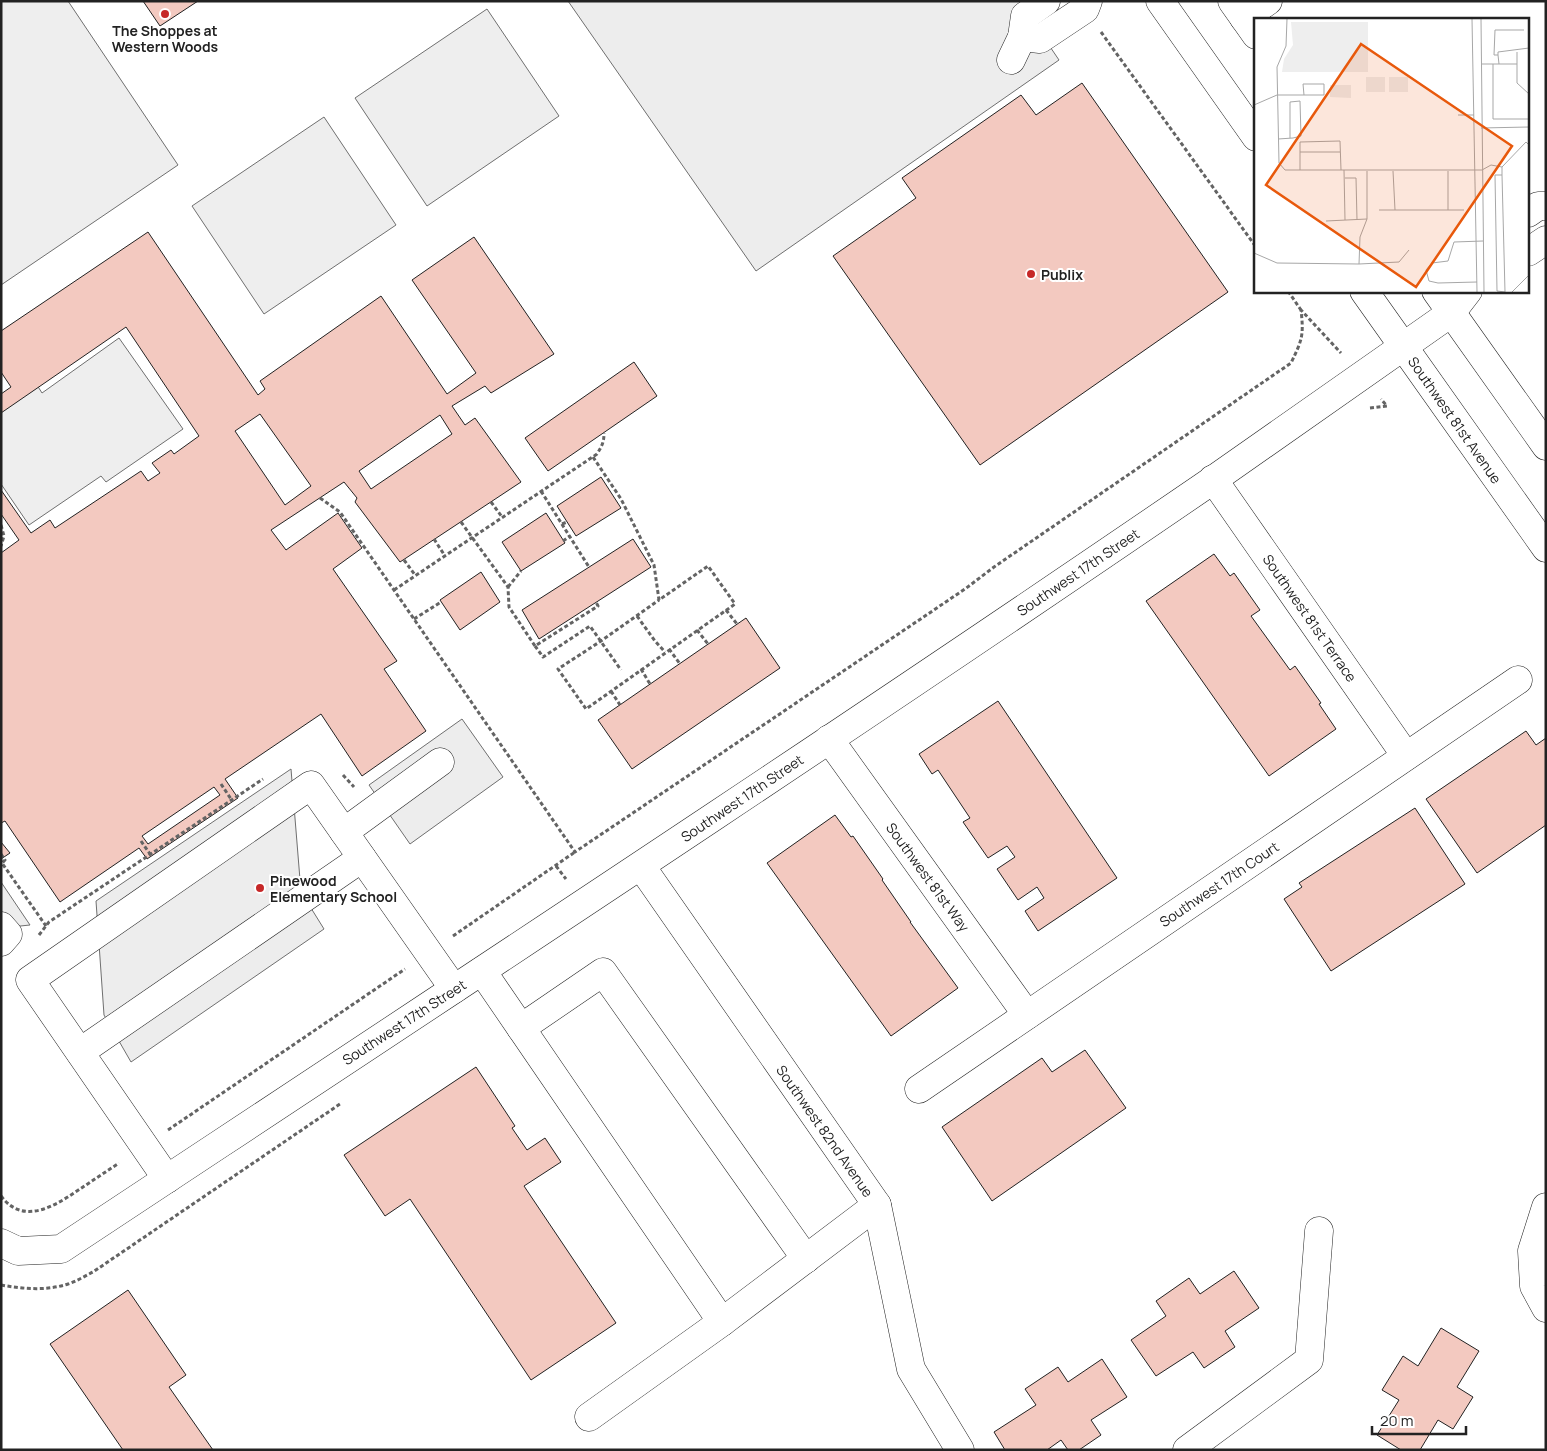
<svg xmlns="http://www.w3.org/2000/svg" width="1547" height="1451" font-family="Manrope,sans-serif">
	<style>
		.green { fill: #eee; stroke: #6f6f6f }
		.parking { fill: #ededed; stroke: #6f6f6f }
		.building { fill: #f3c9c0; stroke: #222; fill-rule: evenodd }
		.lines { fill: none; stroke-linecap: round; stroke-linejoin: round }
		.minor-casing { stroke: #222; stroke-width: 29 }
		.path { stroke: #646464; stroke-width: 3; stroke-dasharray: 4 2.5; stroke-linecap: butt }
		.minor { stroke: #fff; stroke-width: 28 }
		.poi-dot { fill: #c62828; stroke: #fff; stroke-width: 2 }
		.labels { text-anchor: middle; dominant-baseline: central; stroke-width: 4; stroke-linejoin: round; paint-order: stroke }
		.poi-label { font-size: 14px; font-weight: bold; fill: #222; stroke: #fff; text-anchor: start }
		.street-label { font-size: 14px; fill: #222; stroke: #fff }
		.inset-road { fill: none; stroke: #a7a7a7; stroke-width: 1 }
		.view { fill: #e8590c; fill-opacity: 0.15; stroke: #e8590c; stroke-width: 2.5 }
		.inset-edge { fill: none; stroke: #222; stroke-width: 2.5 }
	</style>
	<rect width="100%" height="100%" fill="#fff"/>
	<g class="green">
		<polygon points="1,1 68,1 178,165 1,285"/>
		<polygon points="487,9 559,116 427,206 355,98"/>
		<polygon points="324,117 396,225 264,314 192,206"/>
		<polygon points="119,338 183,429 106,482 101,476 29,525 1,484 1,412 37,385 42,393"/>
	</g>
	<g class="parking">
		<polygon points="568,1 1019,1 1059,60 756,271"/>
		<polygon points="462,719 503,777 410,844 369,785"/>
		<polygon points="291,769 301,892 324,929 131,1062 104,1015 96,901"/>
		<polygon points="1,882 30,925 1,928"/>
	</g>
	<g class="building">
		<polygon points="143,1 198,1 160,26"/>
		<polygon points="1082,83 1228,292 980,465 833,256 916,198 902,178 1021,95 1036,115"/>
		<path d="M148 232 258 395 265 389 260 381 381 296 447 394 476 373 412 280 474 237 554 354 491 393 485 386 452 406 465 425 475 418 521 482 400 562 355 502 357 498 344 482 271 530 286 550 338 513 362 548 333 569 397 661 384 669 426 731 362 776 321 714 225 779 238 798 147 859 139 848 60 902 5 821 1 823V553L19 540 1 514V490L31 533 50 520 55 528 141 471 148 481 160 473 152 463 171 450 174 454 199 436 126 327 1 413V394L11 387 1 372V331ZM260 414 311 486 285 505 235 431ZM440 415 452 434 371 489 359 471ZM214 787 220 795 148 844 142 836Z"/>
		<polygon points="634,362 657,396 548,471 525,438"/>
		<polygon points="601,477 621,508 576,536 557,506"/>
		<polygon points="546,513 565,543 521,571 502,542"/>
		<polygon points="633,539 651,567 539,639 522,610"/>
		<polygon points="1214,554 1230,576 1234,573 1260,610 1251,616 1290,670 1295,666 1321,703 1319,704 1336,729 1269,776 1146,601"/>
		<polygon points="481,572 500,602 460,630 440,600"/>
		<polygon points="746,618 780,668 632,769 598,720"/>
		<polygon points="998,701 1117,878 1038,931 1025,911 1044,898 1037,887 1018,900 997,869 1015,857 1007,846 988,858 963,822 970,818 938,770 932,774 919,754"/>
		<polygon points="1526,731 1536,745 1546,738 1546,825 1477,873 1426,799"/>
		<polygon points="1415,808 1465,884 1331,971 1284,899 1302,887 1299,883"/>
		<polygon points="835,815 851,837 853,836 883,879 882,880 911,922 910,922 958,988 891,1036 767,863"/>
		<polygon points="1,842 10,853 1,859"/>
		<polygon points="1085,1050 1126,1108 992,1201 942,1127 1042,1058 1052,1072"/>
		<polygon points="476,1067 515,1126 512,1128 527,1150 545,1138 561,1162 524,1186 616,1323 531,1380 410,1199 385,1216 344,1155"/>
		<polygon points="1234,1271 1259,1308 1225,1331 1235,1347 1204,1368 1193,1352 1156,1376 1131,1340 1166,1316 1156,1301 1189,1278 1200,1294"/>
		<polygon points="128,1290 186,1375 169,1387 213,1450 123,1450 50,1344"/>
		<polygon points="1441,1328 1479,1351 1457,1387 1473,1397 1453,1429 1438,1420 1420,1450 1401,1450 1377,1435 1399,1400 1382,1390 1403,1356 1418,1366"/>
		<polygon points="1102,1359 1127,1397 1091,1420 1101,1435 1079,1450 1068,1450 1061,1440 1047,1450 1005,1450 994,1432 1036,1405 1025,1389 1058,1367 1068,1382"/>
	</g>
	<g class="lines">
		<g class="minor-casing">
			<g id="minor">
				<polyline points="1160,1 1256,137"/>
				<polyline points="1232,1 1256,35"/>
				<polyline points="1244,18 1268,1"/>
				<polyline points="1022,37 1040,39 1085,9 1088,1"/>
				<polyline points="1011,60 1022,37 1025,16 1046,1"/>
				<polyline points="1528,213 1538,206 1546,206"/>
				<polyline points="1528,252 1546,240"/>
				<polyline points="1364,291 1546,548"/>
				<polyline points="1436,291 1546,446"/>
				<polyline points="1213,479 1406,756"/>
				<polyline points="829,739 1027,1015"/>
				<polyline points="344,832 440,762"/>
				<polyline points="641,866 877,1205 911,1369 960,1450"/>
				<polyline points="1,926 8,934 1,942"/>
				<polyline points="482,971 722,1322"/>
				<polyline points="521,1028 603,972 806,1259"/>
				<polyline points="80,1052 362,858"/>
				<polyline points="919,1089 1518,680"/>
				<polyline points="167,1179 30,980 311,785 454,989"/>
				<polyline points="1546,1207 1532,1251 1534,1286 1546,1308"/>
				<path d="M1 1243 18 1251 61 1249C445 995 830 742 1210 482 1291 426 1371 369 1451 313L1468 291"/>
				<polyline points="589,1417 722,1322 877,1205"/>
				<polyline points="1187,1450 1309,1360 1319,1231"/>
			</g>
		</g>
		<g class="path">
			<polyline points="1101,32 1256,247"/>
			<polyline points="1288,291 1301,310"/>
			<polyline points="1370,408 1387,406 1381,399"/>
			<polyline points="593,457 621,499 654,565 659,600 708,566 735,604 586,709 558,669 601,641 659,600"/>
			<polyline points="541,491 589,567"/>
			<path d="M320 498 340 512 575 852 965 589 994 567 1291 363C1302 340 1304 336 1301 310L1341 353"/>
			<polyline points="491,502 502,517"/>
			<polyline points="461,522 508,587 509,607 535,646 598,606 596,602"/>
			<polyline points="562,524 567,522"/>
			<polyline points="1,525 4,536 1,546"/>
			<polyline points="434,539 445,556"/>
			<polyline points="563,541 570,536"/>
			<polyline points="404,560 415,575"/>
			<polyline points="508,587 521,571"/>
			<path d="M394 590 597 454C602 446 604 442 604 433"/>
			<polyline points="726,610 737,624"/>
			<polyline points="637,616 655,641 665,652"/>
			<polyline points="414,619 441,602"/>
			<polyline points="697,630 708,644"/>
			<polyline points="535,646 543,657 590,626 621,670"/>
			<polyline points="669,649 680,664"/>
			<polyline points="641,669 650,684"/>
			<polyline points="611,691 620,705"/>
			<polyline points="343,775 354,787"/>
			<polyline points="221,784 231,799"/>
			<polyline points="141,841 150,854"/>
			<polyline points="1,854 5,860 2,863 46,926"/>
			<polyline points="556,866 566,879"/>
			<polyline points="39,935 49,922 263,779"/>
			<polyline points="453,936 575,852"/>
			<polyline points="168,1130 405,969"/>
			<path d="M1 1196C25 1228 59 1203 83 1187 95 1179 107 1171 119 1163"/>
			<path d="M1 1285C24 1289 46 1291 68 1284 77 1281 85 1276 93 1272L340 1104"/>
		</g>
		<use href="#minor" class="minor"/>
	</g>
	<g class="poi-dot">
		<circle cx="165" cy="14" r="5"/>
		<circle cx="1031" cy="274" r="5"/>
		<circle cx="260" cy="888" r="5"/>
	</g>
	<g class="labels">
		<g class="poi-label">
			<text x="165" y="30" text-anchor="middle">The Shoppes at<tspan x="165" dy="16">Western Woods</tspan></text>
			<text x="1041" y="274">Publix</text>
			<text x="270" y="880">Pinewood<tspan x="270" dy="16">Elementary School</tspan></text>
		</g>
		<g class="street-label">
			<text transform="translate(1455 420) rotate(55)">Southwest 81st Avenue</text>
			<text transform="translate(1078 572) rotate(-34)">Southwest 17th Street</text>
			<text transform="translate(1310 618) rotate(55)">Southwest 81st Terrace</text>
			<text transform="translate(742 798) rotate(-34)">Southwest 17th Street</text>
			<text transform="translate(928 877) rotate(54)">Southwest 81st Way</text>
			<text transform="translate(1219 884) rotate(-34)">Southwest 17th Court</text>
			<text transform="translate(404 1022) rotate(-33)">Southwest 17th Street</text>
			<text transform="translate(825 1131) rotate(55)">Southwest 82nd Avenue</text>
		</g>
	</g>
	<g transform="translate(1254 18)">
		<rect width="275" height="275" fill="#fff"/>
		<path d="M37 4H114V54H28L30 41 39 27ZM112 59H131V74H112ZM135 59H154V74H135ZM76 67H97V80L76 79Z" fill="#eee"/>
		<path class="inset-road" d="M33 1 32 28 23 49 25 145 31 152H228L237 147 248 149 272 124 275 127M218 1 223 274M227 1 230 274M263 34V65L275 76M244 37V34L275 30M228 46H263M239 46V101H275M245 46 244 37H240L241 12H270M0 87 23 77H70V66H49L50 77M204 97H220M227 110 275 109M24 121 39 120 47 118 46 83 36 84V120M46 134H86M248 149V157L251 274 243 273 241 157H248M46 152V124L86 123 87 152M90 152 91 202M139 153 141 192M194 153V192M91 160H102L103 202M125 192H210M72 203 113 201M0 235 23 245 105 246 145 244 155 232M105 246 106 219 113 201V153M223 264 184 265 175 263 172 252 178 245 194 243 200 224 229 223M258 274 275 257"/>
		<path class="view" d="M107 26 258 128 162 269 12 167Z"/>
		<rect width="275" height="275" class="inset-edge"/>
	</g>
	<rect width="1547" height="1451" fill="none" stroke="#222222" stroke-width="5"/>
	<path d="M1372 1426v8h94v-8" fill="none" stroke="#222222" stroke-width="2.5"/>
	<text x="1380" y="1426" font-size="15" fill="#222222" stroke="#ffffff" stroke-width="4" paint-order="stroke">20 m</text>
</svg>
